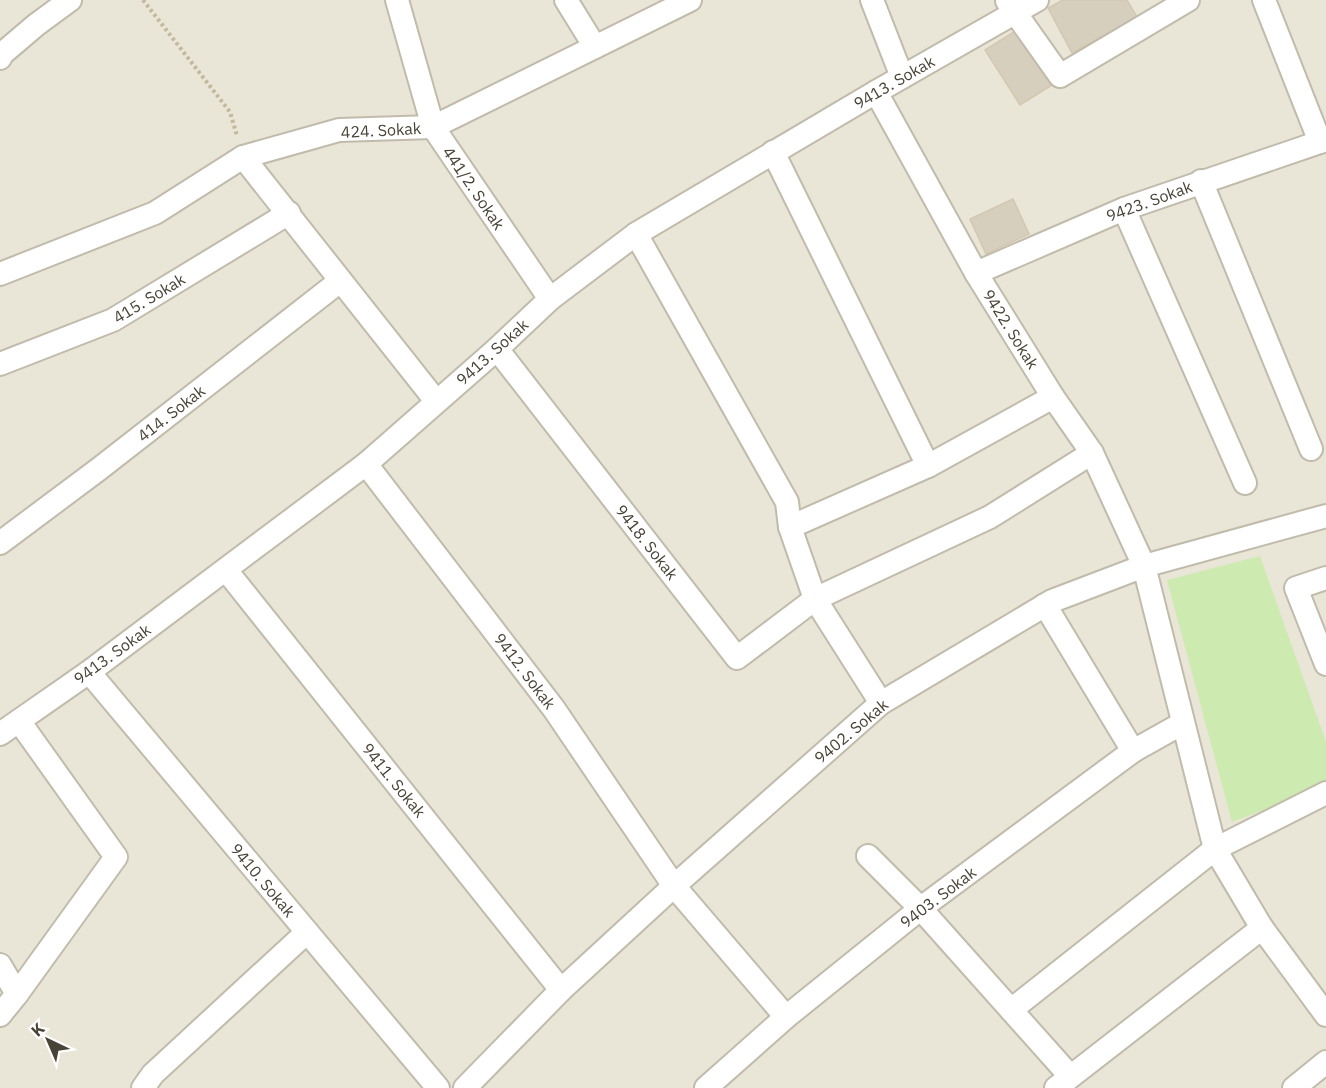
<svg xmlns="http://www.w3.org/2000/svg" width="1326" height="1088" font-family="'IBM Plex Sans',sans-serif">
	<style>
		.residential { fill: #e9e5d7 }
		.green { fill: #cdebb1 }
		.building { fill: #d7cfbe; stroke: #d3c7b1; stroke-width: 1.5 }
		.lines { fill: none; stroke-linecap: round; stroke-linejoin: round }
		.minor-casing { stroke: #c1bbab; stroke-width: 26 }
		.path { stroke: #c4b89c; stroke-width: 4; stroke-dasharray: 3 3; stroke-linecap: butt }
		.minor { stroke: #fff; stroke-width: 22 }
		.labels { text-anchor: middle; dominant-baseline: central; stroke-width: 4.5; stroke-linejoin: round; paint-order: stroke }
		.street-label { font-size: 16px; fill: #494337; stroke: #fff }
	</style>
	<rect width="100%" height="100%" fill="#f5f2e9"/>
	<rect class="residential" x="0" y="0" width="1326" height="1088"/>
	<polygon class="green" points="1260,556 1326,742 1326,786 1232,822 1167,580"/>
	<g class="building">
		<polygon points="1063,0 1127,0 1137,17 1072,53 1048,8"/>
		<polygon points="1017,30 1052,85 1020,105 985,50"/>
		<polygon points="1013,199 1029,234 986,254 970,219"/>
	</g>
	<g class="lines">
		<g class="minor-casing">
			<g id="minor">
				<polyline points="397,0 433,127 550,299"/>
				<polyline points="566,0 595,47"/>
				<polyline points="872,0 902,77"/>
				<polyline points="1264,0 1320,142"/>
				<polyline points="1007,1 1060,76 1188,0"/>
				<polyline points="0,58 2,54 36,25 70,0"/>
				<polyline points="876,92 976,273 1053,397 1092,453 1144,566 1215,849 1262,928 1326,1015"/>
				<polyline points="773,152 928,466"/>
				<polyline points="243,157 436,401"/>
				<polyline points="1201,181 1311,449"/>
				<polyline points="1124,209 1245,483"/>
				<polyline points="636,234 787,502 790,527 815,599 881,703"/>
				<polyline points="976,273 1124,209 1326,140"/>
				<polyline points="0,274 155,213 243,157 339,130 433,127 690,0"/>
				<polyline points="497,349 737,658 815,599 990,517 1092,453"/>
				<polyline points="0,364 113,320 289,213"/>
				<polyline points="366,464 554,709 674,886 786,1017"/>
				<polyline points="790,527 928,466 1053,397"/>
				<polyline points="0,543 99,469 340,281"/>
				<polyline points="226,570 561,990"/>
				<polyline points="1326,578 1296,588 1326,664"/>
				<polyline points="1045,605 1133,751"/>
				<polyline points="89,672 438,1088"/>
				<polyline points="0,734 89,672 366,464 497,349 550,299 636,234 876,92 1037,0"/>
				<polyline points="868,856 921,909 1070,1076"/>
				<polyline points="0,965 17,994 0,1015"/>
				<polyline points="17,994 116,857 19,721"/>
				<polyline points="1011,1010 1215,849 1326,793"/>
				<polyline points="143,1088 153,1074 307,932"/>
				<polyline points="465,1088 561,990 674,886 881,703 1052,601 1144,566 1326,516"/>
				<polyline points="706,1088 786,1017 925,905 1133,751 1183,723"/>
				<polyline points="1056,1088 1262,928"/>
				<polyline points="1294,1088 1326,1062"/>
			</g>
		</g>
		<polyline class="path" points="143,0 230,112 237,136"/>
		<use href="#minor" class="minor"/>
	</g>
	<g class="labels">
		<g class="street-label">
			<text transform="translate(894 82) rotate(-30)">9413. Sokak</text>
			<text transform="translate(381 130) rotate(-3)">424. Sokak</text>
			<text transform="translate(474 188) rotate(56)">441/2. Sokak</text>
			<text transform="translate(1149 201) rotate(-20)">9423. Sokak</text>
			<text transform="translate(149 298) rotate(-31)">415. Sokak</text>
			<text transform="translate(1011 329) rotate(58)">9422. Sokak</text>
			<text transform="translate(492 352) rotate(-42)">9413. Sokak</text>
			<text transform="translate(171 413) rotate(-38)">414. Sokak</text>
			<text transform="translate(647 542) rotate(52)">9418. Sokak</text>
			<text transform="translate(112 654) rotate(-36)">9413. Sokak</text>
			<text transform="translate(525 671) rotate(53)">9412. Sokak</text>
			<text transform="translate(851 731) rotate(-40)">9402. Sokak</text>
			<text transform="translate(394 780) rotate(51)">9411. Sokak</text>
			<text transform="translate(263 880) rotate(50)">9410. Sokak</text>
			<text transform="translate(938 897) rotate(-37)">9403. Sokak</text>
		</g>
	</g>
	<g transform="translate(48 1040) rotate(316)" stroke="#ffffff" stroke-width="4.5" paint-order="stroke">
	<path d="M0-4.5L10 22L0 15L-10 22Z" fill="#494337"/>
	<text y="-9" font-size="16" font-weight="bold" text-anchor="middle" fill="#494337">K</text>
	</g>
</svg>
